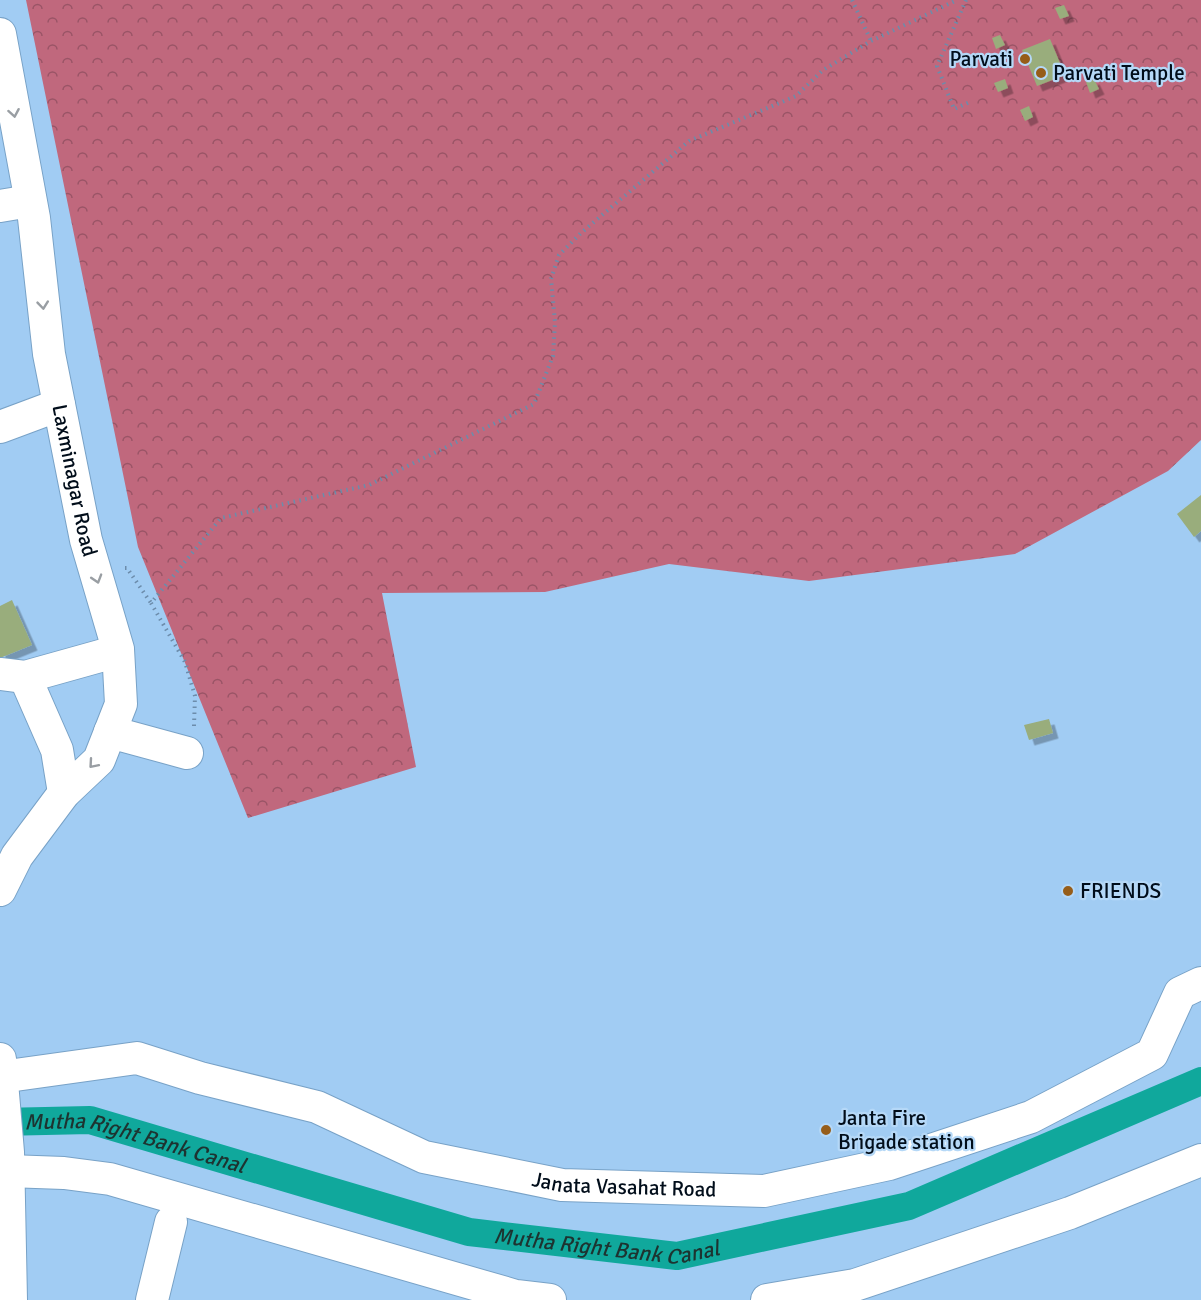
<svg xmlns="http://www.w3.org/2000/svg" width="1201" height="1300" font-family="Signika,sans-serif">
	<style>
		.forest { fill: url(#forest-crowns) }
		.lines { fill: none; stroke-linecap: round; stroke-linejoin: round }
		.canal { stroke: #10a89c; stroke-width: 28 }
		.building { fill: #99ad7c; filter: url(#shadow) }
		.minor-casing { stroke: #78a2c7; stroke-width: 34 }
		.path { stroke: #6c8cab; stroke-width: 4; stroke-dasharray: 1.5 4.5; stroke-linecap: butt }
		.minor { stroke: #fff; stroke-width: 32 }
		.oneway { stroke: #999ea3 }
		.poi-dot { fill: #965d19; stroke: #b5d8f7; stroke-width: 2 }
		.labels { text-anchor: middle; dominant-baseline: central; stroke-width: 4.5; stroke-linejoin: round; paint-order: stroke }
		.poi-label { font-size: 21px; fill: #010d1a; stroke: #b5d8f7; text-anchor: start }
		.street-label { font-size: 21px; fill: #010d1a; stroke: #b5d8f7 }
		.water-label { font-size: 22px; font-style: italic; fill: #1d3330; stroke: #b5d8f7 }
	</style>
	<defs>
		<pattern id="forest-crowns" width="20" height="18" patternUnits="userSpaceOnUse" patternTransform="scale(1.5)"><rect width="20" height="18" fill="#c0687d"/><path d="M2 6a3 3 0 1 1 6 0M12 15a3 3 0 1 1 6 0" fill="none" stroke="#9a5466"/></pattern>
		<filter id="shadow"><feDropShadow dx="5.5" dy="5.5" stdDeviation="0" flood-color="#0004"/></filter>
	</defs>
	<rect width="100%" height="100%" fill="#a1ccf3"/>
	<polygon class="forest" points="26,0 1201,0 1201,440 1168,471 1015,554 809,581 669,564 545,592 382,593 416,767 248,818 138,547"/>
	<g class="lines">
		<path class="canal" id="s1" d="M0 1122 90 1120 469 1232 677 1256 909 1206 1201 1081"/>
	</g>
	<g class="building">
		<polygon points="1064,5 1069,16 1060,19 1055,8"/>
		<polygon points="1000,35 1005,45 996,49 992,38"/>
		<polygon points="1050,39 1065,75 1037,86 1022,50"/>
		<polygon points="1005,79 1008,88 998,92 994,83"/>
		<polygon points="1094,79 1099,89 1090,93 1086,82"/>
		<polygon points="1029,106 1033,117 1025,121 1020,110"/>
		<polygon points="1201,495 1201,531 1194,537 1177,514"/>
		<polygon points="12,600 32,645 0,658 0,606"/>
		<polygon points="1049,719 1053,733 1029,740 1024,725"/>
	</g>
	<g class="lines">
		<g class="minor-casing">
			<g id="minor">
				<path id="s2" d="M0 34 34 218 49 354 86 540 118 649 121 704 99 760 64 793 17 856 0 890"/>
				<polyline points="0,206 30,201"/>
				<polyline points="0,427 59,405"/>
				<polyline points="0,674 25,677 118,651"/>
				<polyline points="25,677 57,750 64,793"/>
				<polyline points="110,732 187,753"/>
				<polyline points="0,1059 8,1152 11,1300"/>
				<path id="s3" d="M1 1077 137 1058 200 1078 317 1107 424 1157 562 1185 764 1191 889 1164 1031 1117 1152 1054 1180 993 1201 983"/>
				<polyline points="8,1171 64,1173 110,1179 516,1296 550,1300"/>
				<polyline points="152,1300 171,1222"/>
				<polyline points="767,1300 855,1285 1070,1213 1201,1160"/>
			</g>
		</g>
		<g class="path">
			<polyline points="852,0 871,41"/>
			<polyline points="966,0 937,66 954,109 970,102"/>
			<polyline points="125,568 127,568 151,603"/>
			<polyline points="194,726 195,696 185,662 151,603 221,518 369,485 534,404 553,356 555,322 551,279 559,255 581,233 689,141 796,96 823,70 871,41 957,0"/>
		</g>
		<use href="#minor" class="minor"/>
	</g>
	<defs><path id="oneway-chevron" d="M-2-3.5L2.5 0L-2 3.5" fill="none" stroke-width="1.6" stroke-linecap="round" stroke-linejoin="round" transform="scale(1.5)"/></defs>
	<g class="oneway">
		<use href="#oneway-chevron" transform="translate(14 113) rotate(80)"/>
		<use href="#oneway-chevron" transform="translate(43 305) rotate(84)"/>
		<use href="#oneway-chevron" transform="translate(97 579) rotate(73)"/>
		<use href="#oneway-chevron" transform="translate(93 764) rotate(131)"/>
	</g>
	<g class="poi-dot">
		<circle cx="1025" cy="59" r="6"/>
		<circle cx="1041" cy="73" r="6"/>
		<circle cx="1068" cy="891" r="6"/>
		<circle cx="826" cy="1130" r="6"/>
	</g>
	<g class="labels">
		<g class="poi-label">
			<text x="1013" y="59" text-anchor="end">Parvati</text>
			<text x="1053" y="73">Parvati Temple</text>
			<text x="1080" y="891">FRIENDS</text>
			<text x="838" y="1118">Janta Fire<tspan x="838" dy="24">Brigade station</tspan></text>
		</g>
		<g class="street-label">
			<text stroke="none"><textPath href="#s2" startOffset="453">Laxminagar Road</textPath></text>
			<text stroke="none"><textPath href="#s3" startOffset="645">Janata Vasahat Road</textPath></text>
		</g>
		<g class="water-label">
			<text stroke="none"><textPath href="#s1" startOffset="138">Mutha Right Bank Canal</textPath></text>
			<text stroke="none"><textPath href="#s1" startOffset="624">Mutha Right Bank Canal</textPath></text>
		</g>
	</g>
</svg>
